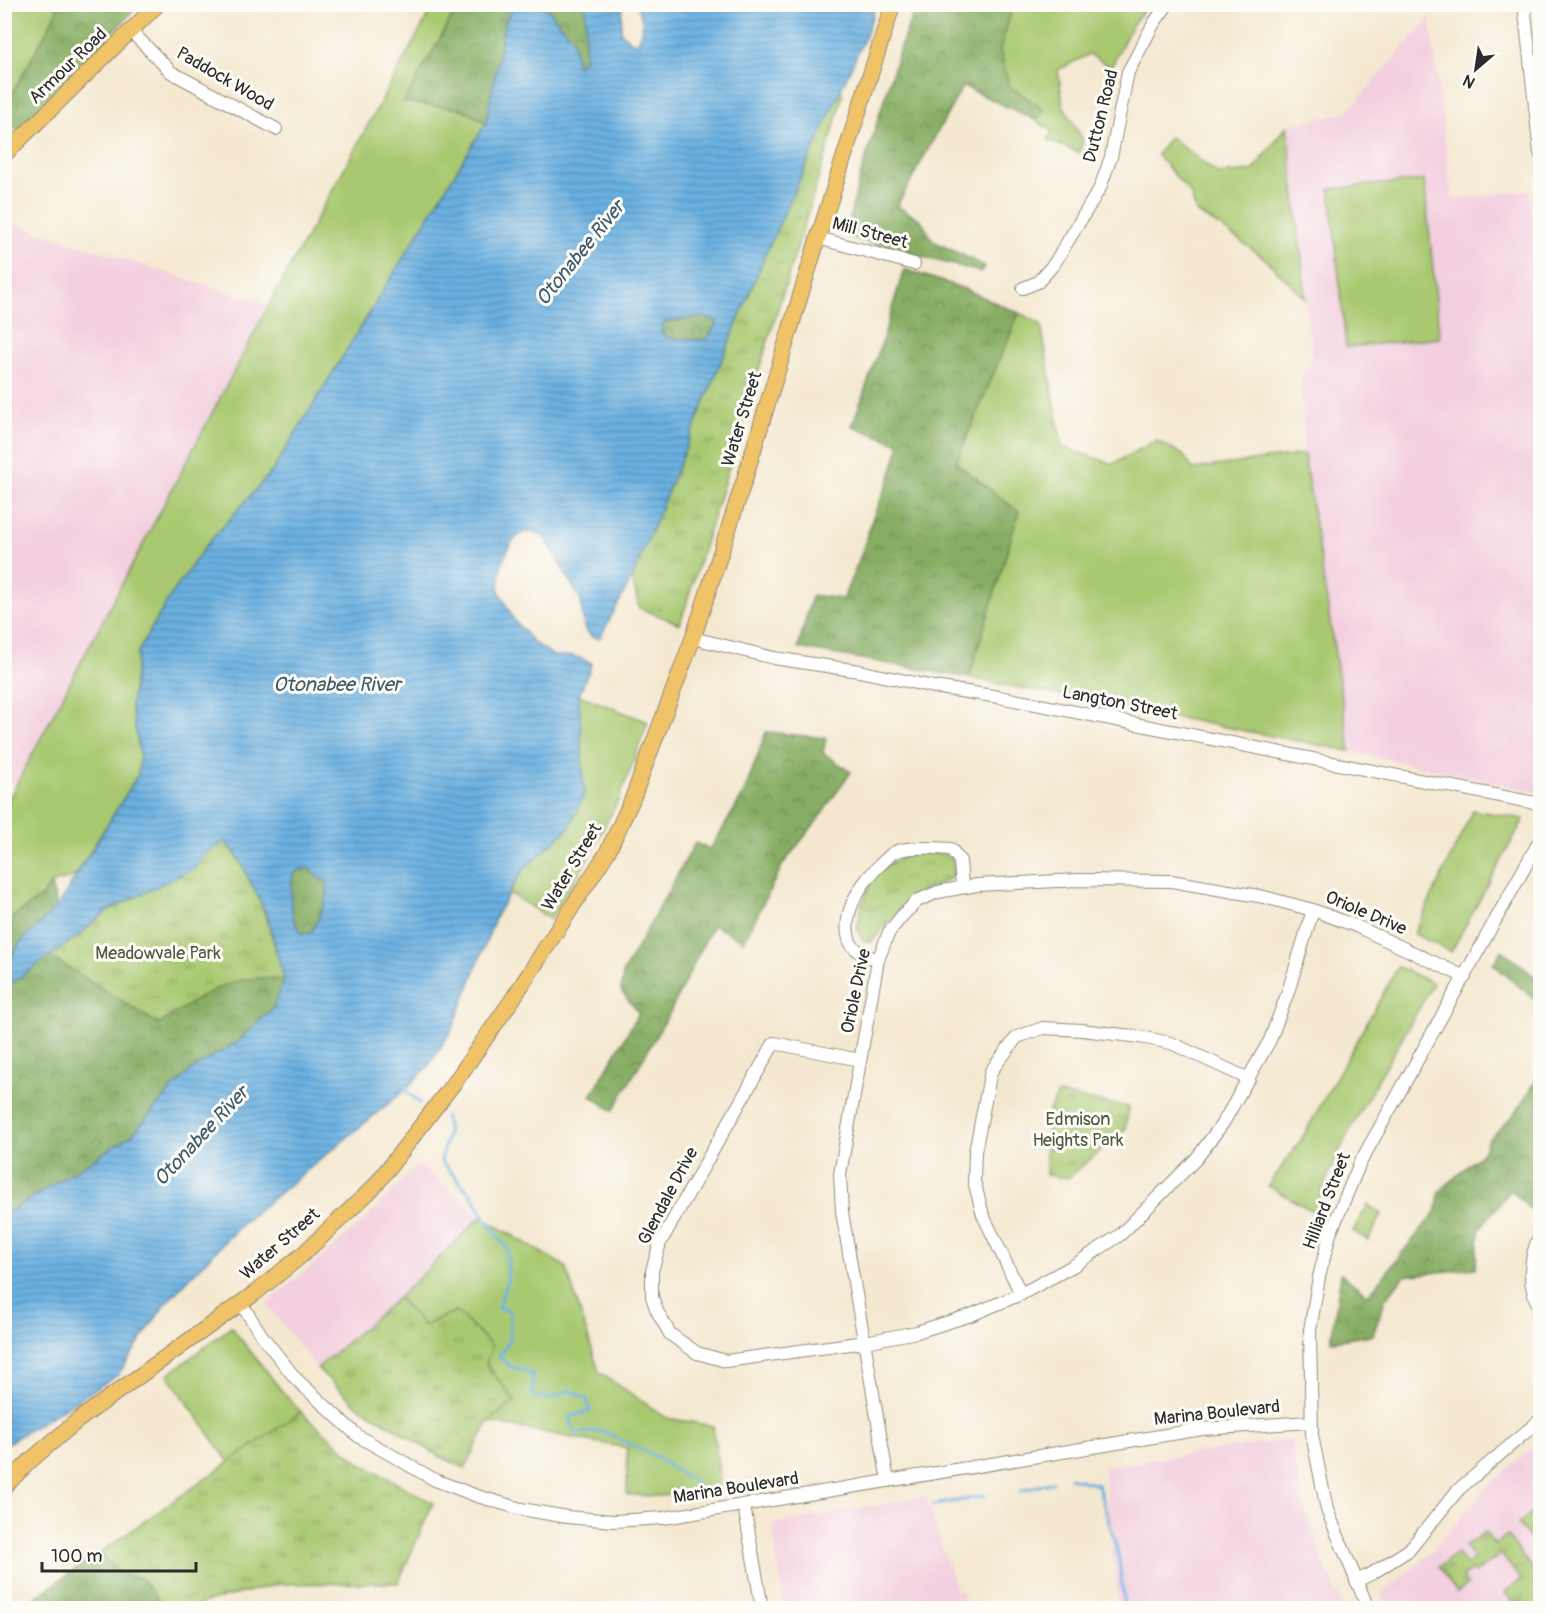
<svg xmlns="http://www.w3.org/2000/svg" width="1545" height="1613" font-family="Pangolin,sans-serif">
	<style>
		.built { fill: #f3cfdf }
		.grass { fill: #a9c971; stroke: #6a7a4e; stroke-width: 1.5 }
		.forest { fill: url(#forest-crowns); stroke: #586c47; stroke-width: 1.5 }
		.park { fill: url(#park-tufts); stroke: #6a7a4e; stroke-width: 1.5 }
		.water { fill: url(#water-rules); stroke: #4a6e86; stroke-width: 1.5; fill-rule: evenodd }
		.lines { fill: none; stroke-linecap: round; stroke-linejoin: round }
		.stream { stroke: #6ab0e1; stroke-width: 3 }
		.minor-casing { stroke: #908a7e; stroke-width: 14 }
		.major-casing { stroke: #908a7e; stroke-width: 17 }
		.minor { stroke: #fff; stroke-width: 12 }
		.major { stroke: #f0c369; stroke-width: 15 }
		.labels { text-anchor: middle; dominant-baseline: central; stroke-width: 6; stroke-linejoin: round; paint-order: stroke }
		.street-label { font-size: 18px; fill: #2b2b2b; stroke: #fdfcf7 }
		.park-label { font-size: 18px; fill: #515a40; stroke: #fdfcf7 }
		.water-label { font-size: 20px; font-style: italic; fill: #415a6b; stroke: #fdfcf7 }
	</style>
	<defs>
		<pattern id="forest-crowns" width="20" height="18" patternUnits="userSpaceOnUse" patternTransform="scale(1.5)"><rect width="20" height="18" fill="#86ad63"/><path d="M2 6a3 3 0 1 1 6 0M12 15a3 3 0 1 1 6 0" fill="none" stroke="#6e8d52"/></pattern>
		<pattern id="park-tufts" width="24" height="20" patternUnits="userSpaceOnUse" patternTransform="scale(1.5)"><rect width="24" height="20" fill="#a9c971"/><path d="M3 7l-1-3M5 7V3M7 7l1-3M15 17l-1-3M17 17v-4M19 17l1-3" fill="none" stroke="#8aa35d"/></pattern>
		<pattern id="water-rules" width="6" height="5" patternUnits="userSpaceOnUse" patternTransform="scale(1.5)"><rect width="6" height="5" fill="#6ab0e1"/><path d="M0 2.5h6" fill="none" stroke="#578fb7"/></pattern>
	</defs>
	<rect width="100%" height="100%" fill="#fdfcf7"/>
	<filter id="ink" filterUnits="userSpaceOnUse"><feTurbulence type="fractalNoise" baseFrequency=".0167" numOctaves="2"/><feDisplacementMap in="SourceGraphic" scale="12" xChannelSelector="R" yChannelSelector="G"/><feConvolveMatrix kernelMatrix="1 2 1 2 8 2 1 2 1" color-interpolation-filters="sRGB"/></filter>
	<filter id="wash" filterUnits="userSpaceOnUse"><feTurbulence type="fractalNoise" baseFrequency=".008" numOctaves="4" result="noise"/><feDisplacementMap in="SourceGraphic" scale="24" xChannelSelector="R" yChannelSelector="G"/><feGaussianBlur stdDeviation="1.35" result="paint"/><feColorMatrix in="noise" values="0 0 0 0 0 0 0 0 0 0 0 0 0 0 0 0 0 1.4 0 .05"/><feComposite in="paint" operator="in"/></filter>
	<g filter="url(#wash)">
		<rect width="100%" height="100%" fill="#f4e8d0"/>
		<g class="built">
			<polygon points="1430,18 1452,199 1529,190 1540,306 1540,789 1539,792 1350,751 1304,454 1301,381 1312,357 1287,126 1347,112"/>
			<polygon points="4,221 269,305 16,784 4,779"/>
			<polygon points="418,1164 481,1216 403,1294 317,1368 267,1304 365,1220"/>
			<polygon points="1291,1439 1302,1500 1326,1569 1344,1608 1101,1608 1119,1605 1103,1467"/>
			<polygon points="1540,1441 1540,1608 1389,1608 1380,1595 1432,1552 1484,1490"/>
			<polygon points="926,1496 956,1591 961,1591 966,1608 784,1608 772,1524"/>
		</g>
		<g class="grass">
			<polygon points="5,5 59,5 50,25 5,107"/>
			<polygon points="434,5 459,5 404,102 463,109 486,123 273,470 205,547 169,598 138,652 131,706 140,755 138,775 75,876 51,884 42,896 5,923 5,806 269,305"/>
			<polygon points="1013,5 1148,5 1132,25 1111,67 1089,54 1058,70 1063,105 1083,140 1079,153 1048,140 1052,131 1035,120 1044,110 1009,86 1000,50"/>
			<polygon points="1287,126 1306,299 1264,258 1219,226 1196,212 1191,194 1157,155 1170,137 1218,174 1253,171"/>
			<polygon points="1424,180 1440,338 1346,347 1330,189"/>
			<polygon points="1019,313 1041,324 1062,447 1113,464 1156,440 1183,455 1193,469 1304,454 1350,751 969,678 1018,512 956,463"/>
			<polygon points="579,695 648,722 619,799 581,870 550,919 509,893 522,871 569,828 584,794"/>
			<polygon points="1473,810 1524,819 1451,952 1414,934"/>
			<path d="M1398 967 1433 983C1393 1059 1342 1130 1314 1212L1268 1186 1301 1140Z"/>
			<polygon points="1368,1205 1382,1214 1368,1240 1353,1231"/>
			<polygon points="481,1217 566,1267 599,1372 667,1418 713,1426 721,1489 660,1496 627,1495 627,1448 488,1422 514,1401 486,1364 424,1326 398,1298"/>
			<polygon points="231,1327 286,1396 301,1412 229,1462 168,1375"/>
			<polygon points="1540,1506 1540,1550 1518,1524"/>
		</g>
		<g class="forest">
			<polygon points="59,5 139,5 22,129 5,130 5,107 50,25"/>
			<polygon points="459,5 514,5 505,22 486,123 463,109 404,102"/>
			<polygon points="519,5 586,5 585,57 582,63 576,66 547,8"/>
			<polygon points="916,5 1013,5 1000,50 1009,86 1045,110 1035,120 963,86 897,206 921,220 933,241 985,266 980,272 845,236 860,177 900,48"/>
			<polygon points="904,269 962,288 1019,313 956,463 1019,512 969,678 798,648 812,595 843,599 861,555 873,517 889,481 900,444 852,426 881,345"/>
			<polygon points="702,317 718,322 706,340 667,338 661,331 664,322"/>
			<polygon points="766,732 826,738 823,753 851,772 816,822 783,864 744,941 713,925 670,1012 613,1111 591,1096 639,1013 621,991 623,973 695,843 709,849 715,842 744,793"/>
			<path d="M308 868 320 879H325C334 893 318 916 313 930L311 933 304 934C288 922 290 892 293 874L301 869Z"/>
			<polygon points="51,884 57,907 19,944 5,966 5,923 42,896"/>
			<polygon points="1502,950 1540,981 1540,1004 1493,964"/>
			<path d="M50 956 159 1024C188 1005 219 980 256 978 265 977 275 979 284 980L274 1007 238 1042 195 1067 173 1088 132 1135 5 1215V988Z"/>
			<polygon points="1540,1075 1540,1216 1539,1218 1511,1190 1480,1228 1475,1268 1404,1276 1385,1300 1373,1335 1331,1341 1341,1274 1368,1295 1437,1210 1439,1192 1483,1152 1488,1140 1514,1115"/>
			<polygon points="99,1553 119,1574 141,1578 165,1608 20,1608"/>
		</g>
		<g class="park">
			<polygon points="841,89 843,94 831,138 680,624 639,608 632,578 766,253"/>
			<path d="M225 841C259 880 271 931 284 980 275 979 265 977 256 978 219 980 188 1005 159 1024L50 956 78 936 107 911 194 868 206 854Z"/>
			<path d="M917 853 942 854 951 857C963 883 936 883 920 892 914 894 909 899 905 903 898 909 875 940 871 942 868 943 865 941 862 940 856 931 858 923 860 913 868 877 882 862 917 853Z"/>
			<polygon points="1058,1094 1129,1107 1125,1130 1068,1178 1046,1175 1046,1143 1049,1111"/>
			<polygon points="398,1298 424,1326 456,1311 492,1346 486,1364 515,1401 488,1422 465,1468 439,1456 355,1404 317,1368"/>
			<polygon points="301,1412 358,1462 433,1503 398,1583 280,1584 206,1602 191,1608 165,1608 141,1578 119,1574 99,1553"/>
			<polygon points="1485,1532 1495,1545 1507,1535 1540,1579 1540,1608 1525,1608 1520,1601 1514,1604 1505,1592 1521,1580 1501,1554 1475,1573 1472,1570 1462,1577 1468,1585 1457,1593 1439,1567 1457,1553 1465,1564 1474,1559 1465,1546"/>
		</g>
		<path class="water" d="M514 5 547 8 573 39 577 66 582 63 585 57 586 5H622L621 32 630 41 638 44 643 23 637 5H876L866 35 766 253 632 578 600 638 592 637 584 628 581 601 547 541 539 533 523 532 511 543 501 565 499 590 514 620 534 643 554 656H573L592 663 579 695 584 794 569 828 522 871 496 916 453 1028 428 1067 405 1090 242 1224 165 1304 118 1375 5 1445V1215L132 1135 173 1088 195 1067 238 1042 274 1007 284 980 267 915 237 855 225 841 206 854 195 868 107 911 78 936 5 988V966L19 944 57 907 138 775 140 755 131 706 138 652 169 598 205 547 273 470 486 123 505 22ZM702 317 718 322 706 340 668 338 661 331 664 322ZM308 868 320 879H325C334 894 318 916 313 930L311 933 304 934C288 922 290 892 293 874L301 869Z"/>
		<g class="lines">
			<g class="stream">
				<polyline points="405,1090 420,1103"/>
				<polyline points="445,1116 448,1132 441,1161 472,1195 487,1221 508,1250 507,1283 498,1308 510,1311 510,1339 499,1357 510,1366 532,1373 533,1396 551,1399 570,1390 587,1399 590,1411 569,1417 575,1433 602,1431 655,1456 698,1485"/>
				<polyline points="1070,1478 1098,1485 1118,1553 1125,1608"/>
				<polyline points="1021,1491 1053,1482"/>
				<polyline points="933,1505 985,1496"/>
			</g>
		</g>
	</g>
	<g filter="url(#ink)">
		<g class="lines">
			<g class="minor-casing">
				<g id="minor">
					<polyline points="1524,4 1540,153"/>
					<polyline points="132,32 171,72 276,129"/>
					<polyline points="818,238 914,264"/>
					<polyline points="1023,288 1038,282 1054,264 1100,188 1111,157 1128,72 1154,23 1168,4"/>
					<polyline points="693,638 774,658 859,671 934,687 999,697 1540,804"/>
					<path d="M878 960C868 956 852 951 849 939 841 910 864 879 884 861 887 859 891 853 895 852 906 846 937 848 951 849L960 861 962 886"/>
					<polyline points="860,1060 774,1043 660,1243 652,1271 652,1297 657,1311 670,1334 697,1353 726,1361 865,1342 917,1332 971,1315 1021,1294 1073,1266 1120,1235 1196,1159 1223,1123 1270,1040 1288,992 1313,910"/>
					<path d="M1540 1235C1529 1257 1527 1287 1540 1308"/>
					<polyline points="1021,1294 983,1215 974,1181 975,1152 991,1071 1017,1037 1043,1028 1082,1030 1140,1037 1171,1043 1249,1079"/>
					<polyline points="241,1303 262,1336 296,1379 358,1436 435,1480 477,1496 521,1509 567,1517 614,1521 664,1518 1202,1429 1311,1422"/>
					<polyline points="888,1481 842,1212 840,1174 878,960 889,932 902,916 917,901 938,892 977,885 1078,880 1171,881 1264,897 1313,910 1356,926 1465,977"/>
					<polyline points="744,1506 762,1608"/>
					<polyline points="1356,1581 1371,1574 1409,1550 1458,1490 1540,1420"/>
					<polyline points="1368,1608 1327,1510 1312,1435 1310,1330 1319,1277 1330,1234 1360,1163 1540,840"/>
				</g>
			</g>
			<g class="major-casing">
				<g id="major">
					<polyline points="4,155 158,4"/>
					<polyline points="4,1487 31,1460 78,1420 255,1293 302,1255 374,1187 457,1079 512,1000 607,853 632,800 693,638 744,481 818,238 893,4"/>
				</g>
			</g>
			<use href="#minor" class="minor"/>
			<use href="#major" class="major"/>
		</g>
	</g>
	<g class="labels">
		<g class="street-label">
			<text transform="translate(68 66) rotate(-44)">Armour Road</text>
			<text transform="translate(225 79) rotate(30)">Paddock Wood</text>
			<text transform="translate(1101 116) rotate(-76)">Dutton Road</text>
			<text transform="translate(870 233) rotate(15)">Mill Street</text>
			<text transform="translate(742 419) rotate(-73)">Water Street</text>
			<text transform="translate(1120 703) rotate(11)">Langton Street</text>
			<text transform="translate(572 867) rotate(-59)">Water Street</text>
			<text transform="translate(1366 913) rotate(23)">Oriole Drive</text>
			<text transform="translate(856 991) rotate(-78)">Oriole Drive</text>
			<text transform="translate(668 1196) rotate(-62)">Glendale Drive</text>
			<text transform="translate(1327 1201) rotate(-69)">Hilliard Street</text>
			<text transform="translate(280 1244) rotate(-41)">Water Street</text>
			<text transform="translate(1217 1413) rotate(-6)">Marina Boulevard</text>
			<text transform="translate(736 1488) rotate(-9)">Marina Boulevard</text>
		</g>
		<g class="park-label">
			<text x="158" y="953">Meadowvale Park</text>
			<text x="1078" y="1119">Edmison<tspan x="1078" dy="21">Heights Park</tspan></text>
		</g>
		<g class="water-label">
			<text transform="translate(580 253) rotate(-51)">Otonabee River</text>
			<text x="337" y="684">Otonabee River</text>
			<text transform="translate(201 1136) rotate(-47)">Otonabee River</text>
		</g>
	</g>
	<rect width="1545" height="1613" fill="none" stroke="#fdfcf7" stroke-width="24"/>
	<g transform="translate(1476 69) rotate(209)" stroke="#fdfcf7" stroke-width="4.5" paint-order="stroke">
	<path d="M0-4.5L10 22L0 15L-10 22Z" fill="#2b2b2b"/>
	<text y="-9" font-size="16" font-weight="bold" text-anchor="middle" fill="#2b2b2b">N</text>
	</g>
	<path d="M42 1562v9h154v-9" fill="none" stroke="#2b2b2b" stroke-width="3"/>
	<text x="51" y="1562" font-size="18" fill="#2b2b2b" stroke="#fdfcf7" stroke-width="4.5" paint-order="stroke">100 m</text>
</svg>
